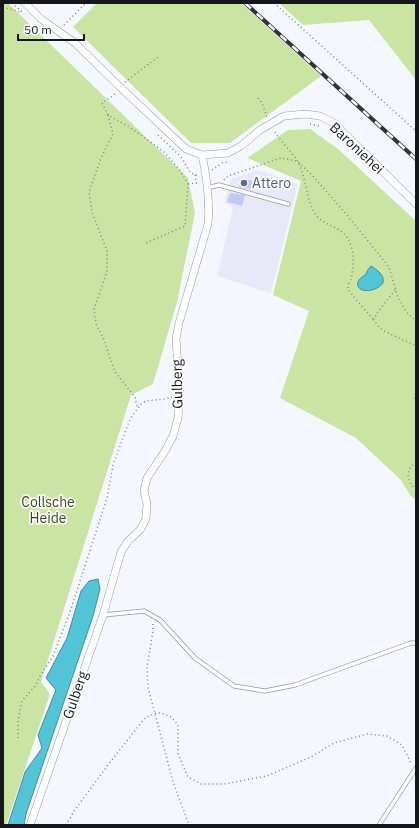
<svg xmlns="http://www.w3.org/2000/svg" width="419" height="828" font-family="'IBM Plex Sans',sans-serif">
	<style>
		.built { fill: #e7e9f9 }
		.green { fill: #c9e4a3 }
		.water { fill: #53c3d6; stroke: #418f9e }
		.building { fill: #c1c9f5 }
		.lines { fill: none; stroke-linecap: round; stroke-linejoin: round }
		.service-casing { stroke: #9698a0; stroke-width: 5 }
		.minor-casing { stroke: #9698a0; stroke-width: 8 }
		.path { stroke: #838489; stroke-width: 1.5; stroke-dasharray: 1 3; stroke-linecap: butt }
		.service { stroke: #fff; stroke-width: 3.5 }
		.minor { stroke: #fff; stroke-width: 7 }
		.rail-casing { stroke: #323336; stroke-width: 4 }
		.rail { stroke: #fff; stroke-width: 2.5; stroke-dasharray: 8; stroke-linecap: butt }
		.service-dot { fill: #5c6f8a; stroke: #fff; stroke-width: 1.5 }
		.labels { text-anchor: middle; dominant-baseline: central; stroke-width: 3.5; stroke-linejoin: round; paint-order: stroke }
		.street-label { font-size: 14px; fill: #16171a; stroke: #fff }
		.service-label { font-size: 14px; fill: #4e5e75; stroke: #fff; text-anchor: start }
		.park-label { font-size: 14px; fill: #394b16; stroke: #fff }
	</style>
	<rect width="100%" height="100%" fill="#f5f7fe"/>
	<polygon class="built" points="259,170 298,184 271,293 217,276 233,207 224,203 231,179"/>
	<g class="green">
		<polygon points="3,3 8,3 188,178 195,213 177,302 153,384 131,395 41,682 50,694 6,825 3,825"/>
		<polygon points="97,3 241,3 321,76 230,143 191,143 73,27"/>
		<polygon points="279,3 416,3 416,80 369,20 303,25"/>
		<polygon points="310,129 338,149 416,221 416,500 410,495 400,479 356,438 280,398 309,311 273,295 301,181 247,158 288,130"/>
	</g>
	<g class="water">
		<path d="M371 266C377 270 385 275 383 283 375 294 352 293 359 280 360 278 364 276 366 274 368 270 368 269 371 266Z"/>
		<polygon points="98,579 100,589 93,616 26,814 24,825 8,825 25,772 42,748 38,735 56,690 46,678 67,638 81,591 89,581"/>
	</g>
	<g class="building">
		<polygon points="242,178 253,181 251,189 247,188 246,189 239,187"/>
		<polygon points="230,193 245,195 242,206 227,202"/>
	</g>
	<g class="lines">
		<g class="service-casing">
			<g id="service">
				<polyline points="207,188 219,185 288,204"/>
				<polyline points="103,615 144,611 160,620 195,658 234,686 265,691 295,685 411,643 416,643"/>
				<polyline points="379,825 416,768"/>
			</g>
		</g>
		<g class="minor-casing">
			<g id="minor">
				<polyline points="25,3 41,19 75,43 120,87 186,149 202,155 228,153 241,146 260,130 284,116 305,114 320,116 334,123 416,204"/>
				<path d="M30 825 103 615 121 552 128 541 140 530 146 519 147 504 144 491 147 478 165 451 173 436 178 418 180 395 176 339 179 323 208 224C210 201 207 178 202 155"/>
			</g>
		</g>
		<g class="path">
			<polyline points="12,3 24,14"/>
			<polyline points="274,3 416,131"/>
			<polyline points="3,7 20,12"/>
			<polyline points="64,25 86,3"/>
			<polyline points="125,82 158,57"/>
			<polyline points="115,94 102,103 108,115 131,128 164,152 179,169 188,184 185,226 146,243"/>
			<polyline points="258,98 262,103 267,117"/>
			<polyline points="108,115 113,134 101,158 89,192 92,212 107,251 107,271 94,309 96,324 104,340 115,372 135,397 137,407"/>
			<polyline points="310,124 320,126"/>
			<path d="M275 132C281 142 290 150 297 160 306 174 306 201 316 215 327 229 345 225 351 246 355 257 353 268 351 279 350 281 348 285 348 288 348 291 371 317 374 320"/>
			<polyline points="158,135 181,157 190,172 195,175 198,175"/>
			<polyline points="212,170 222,163 228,162"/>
			<polyline points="195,175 196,183"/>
			<polyline points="224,180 228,176 281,158 297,161 309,172 347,215 389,267 398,298 408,314 416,321"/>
			<polyline points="188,184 196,183 200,184"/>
			<polyline points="395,290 377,313 374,320 378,326 384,331 416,346"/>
			<polyline points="416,395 414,396 416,401"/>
			<path d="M416 462C404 471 407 481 416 490"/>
			<polyline points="153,624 153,630 147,668 148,687 173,782 189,825"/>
			<polyline points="18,738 18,721 22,701 36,685 40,676 53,656 70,612 107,498 113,465 130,419 141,404 146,401 164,399 172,397"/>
			<polyline points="66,825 74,811 111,761 145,718 156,713 161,713 171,717 178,725 178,754 188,777 201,784 224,784 267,776 311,757 334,743 367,734 387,736 402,745 411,763"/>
		</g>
		<use href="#service" class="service"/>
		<use href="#minor" class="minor"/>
		<g class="rail-casing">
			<polyline id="rail" points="245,3 416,159"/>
		</g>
		<use href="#rail" class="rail"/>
	</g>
	<circle class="service-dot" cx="244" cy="183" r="4"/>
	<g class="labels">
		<g class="street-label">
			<text transform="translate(357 148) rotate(43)">Baroniehei</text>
			<text transform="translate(177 384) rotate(-91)">Gulberg</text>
			<text transform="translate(75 695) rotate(-71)">Gulberg</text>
		</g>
		<g class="service-label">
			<text x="252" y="183">Attero</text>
		</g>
		<g class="park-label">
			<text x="48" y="502">Collsche<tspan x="48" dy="16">Heide</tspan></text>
		</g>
	</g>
	<rect width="419" height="828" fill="none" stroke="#16171a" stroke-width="8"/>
	<path d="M18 34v6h66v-6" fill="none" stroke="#16171a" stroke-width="2"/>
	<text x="24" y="34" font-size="12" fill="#16171a" stroke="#ffffff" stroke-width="3" paint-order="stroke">50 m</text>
</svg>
